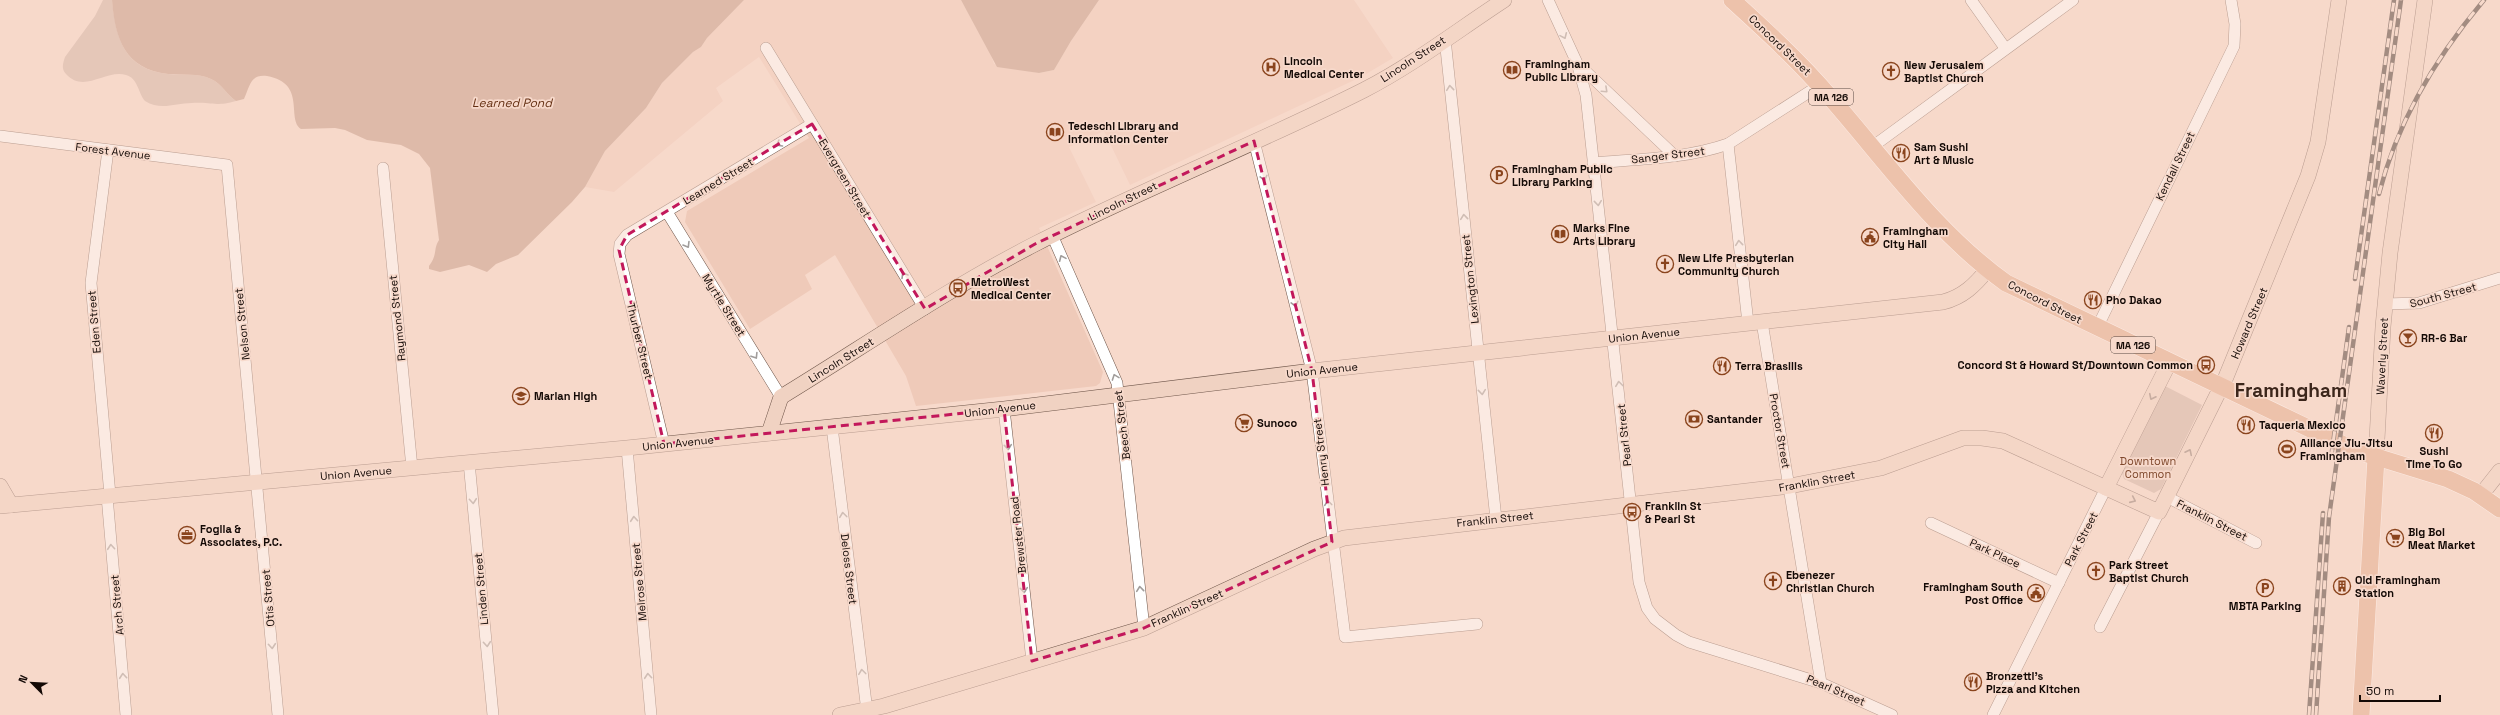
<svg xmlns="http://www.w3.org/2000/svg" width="2500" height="715" font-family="'Space Grotesk',sans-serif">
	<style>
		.built { fill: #efcab9 }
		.green { fill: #ceb1a3 }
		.water { fill: #be9682 }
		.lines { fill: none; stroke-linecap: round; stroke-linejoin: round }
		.street-casing { stroke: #70574b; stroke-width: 12 }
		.secondary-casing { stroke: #70574b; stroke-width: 16 }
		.primary-casing { stroke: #fff; stroke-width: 18 }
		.street { stroke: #fff; stroke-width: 11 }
		.secondary { stroke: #f0d2c2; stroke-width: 15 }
		.primary { stroke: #e0a685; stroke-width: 17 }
		.rail-casing { stroke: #3d2f29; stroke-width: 4.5 }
		.rail { stroke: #f7d9cb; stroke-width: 3; stroke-dasharray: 9; stroke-linecap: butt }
		.oneway { stroke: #a19d9b }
		.oneway2 { stroke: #8d786d }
		.marked { fill: none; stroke: #c2185b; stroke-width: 3; stroke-dasharray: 8 5; stroke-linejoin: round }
		.labels { text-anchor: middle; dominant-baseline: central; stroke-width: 3.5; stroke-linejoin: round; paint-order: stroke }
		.shield { fill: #f7d9cb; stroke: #574740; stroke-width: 1 }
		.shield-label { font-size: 10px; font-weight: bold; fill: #130905 }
		.street-label { font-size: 11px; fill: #130905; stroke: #f7d9cb }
		.poi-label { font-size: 11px; font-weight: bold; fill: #130905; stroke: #f7d9cb; text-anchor: start }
		.park-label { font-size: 11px; fill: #7e472b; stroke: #f7d9cb }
		.water-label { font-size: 12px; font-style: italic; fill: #642f12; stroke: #f7d9cb }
		.town-label { font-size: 19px; font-weight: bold; fill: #3c261b; stroke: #f7d9cb }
	</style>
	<rect width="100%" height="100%" fill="#f7d9cb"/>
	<polygon class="built" points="744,0 961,0 989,49 994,64 1039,73 1054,70 1071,41 1099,0 1354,0 1393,58 1361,77 1130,185 1104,131 1069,147 1096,202 1039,228 1103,372 1100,383 1096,386 916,406 906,376 835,255 805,275 812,289 750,329 685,222 687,211 809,138 759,57 716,88 723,101 614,192 585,187 605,151 646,108 662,83 693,52 701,47 707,38"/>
	<g class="green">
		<path d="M103 0H112C116 39 124 69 168 74 182 75 198 73 211 79 222 84 226 94 236 101 215 107 211 102 192 103 175 103 161 111 145 101 138 93 138 78 126 75 106 69 84 94 66 74 61 69 63 63 65 57L95 16Z"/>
		<polygon points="2165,386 2202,405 2161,489 2154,493 2124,479 2122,473"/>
	</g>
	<g class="water">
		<path d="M112 0H744L707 38 701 47 693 52 662 83 646 108 605 151 585 187 572 202 518 255 496 264 487 272 469 265 440 272 429 269V266C438 254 433 249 439 240L430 168 419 154 401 145 367 140 345 130 335 128 301 129C286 119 307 83 267 76 250 74 250 86 244 99L236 101C226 94 222 84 211 79 198 73 182 75 168 74 125 69 115 39 112 0Z"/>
		<polygon points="961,0 1099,0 1071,41 1054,70 1039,73 997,67"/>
	</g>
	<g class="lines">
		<g class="street-casing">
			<g id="street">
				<polyline points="1548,0 1577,63 1586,95 1639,582 1647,608 1655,619 1676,635 1689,642 1821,683 1892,715"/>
				<polyline points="1971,0 2005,48"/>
				<polyline points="1445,39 1496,519"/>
				<polyline points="766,48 925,309"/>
				<polyline points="1579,65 1675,156"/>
				<polyline points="0,136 227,165 278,715"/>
				<polyline points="1254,141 1312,371 1345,637 1477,624"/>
				<polyline points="1728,144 1748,323"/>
				<polyline points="1872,147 2073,0"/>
				<polyline points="108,150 91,283 110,495"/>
				<path d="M1593 163C1638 159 1685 159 1728 144L1820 85"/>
				<polyline points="383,168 412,468"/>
				<polyline points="667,212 781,397"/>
				<polyline points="1052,235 1117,383 1144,628"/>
				<polyline points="2385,304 2419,303 2500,278"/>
				<polyline points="1762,322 1821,683"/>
				<polyline points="2097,328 2234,46 2235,24 2231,0"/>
				<polyline points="1004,409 1032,661"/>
				<polyline points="832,427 867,711"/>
				<polyline points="664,444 619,254 620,244 627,235 812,124"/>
				<polyline points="627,448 651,715"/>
				<polyline points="469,462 493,715"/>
				<polyline points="107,496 126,715"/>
				<polyline points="2167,497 2256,543"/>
				<polyline points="1931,523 2059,583"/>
				<polyline points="2100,627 2159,512"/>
				<polyline points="1993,715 2106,488"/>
			</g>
		</g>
		<g class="secondary-casing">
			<g id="secondary">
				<path d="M769 433 781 397C866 345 949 288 1037 243 1145 188 1257 144 1364 90 1413 65 1458 30 1504 0"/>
				<polyline points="2376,458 2383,327 2390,253 2425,0"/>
				<polyline points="0,486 11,505"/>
				<polyline points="2106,488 2169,363"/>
				<polyline points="2481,495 2500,471"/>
				<path d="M0 506 627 448 1004 409 1312 371 1943 302C1963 297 1975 285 1988 269"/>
				<polyline points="840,715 884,706 1144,628 1314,549 1344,538 1790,486 1881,468 1963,438 1982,438 2003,441 2159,512 2226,377 2308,176 2318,142 2339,0"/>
			</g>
		</g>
		<g class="primary-casing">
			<g id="primary">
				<path d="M1732 0C1766 31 1799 61 1829 96 1886 161 1935 232 2006 283L2354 450 2448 479 2474 491 2500 509"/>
				<polyline points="2361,715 2376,458"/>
			</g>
		</g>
		<use href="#street" class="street"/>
		<use href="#secondary" class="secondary"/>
		<use href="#primary" class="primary"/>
		<g class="rail-casing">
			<g id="rail">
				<path d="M2379 194C2397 122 2436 57 2484 0"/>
				<polyline points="2355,279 2394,0"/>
				<polyline points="2331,458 2349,327"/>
				<polyline points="2309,715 2323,513"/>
				<polyline points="2316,715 2329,517 2401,0"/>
			</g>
		</g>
		<use href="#rail" class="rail"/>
	</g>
	<defs><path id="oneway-chevron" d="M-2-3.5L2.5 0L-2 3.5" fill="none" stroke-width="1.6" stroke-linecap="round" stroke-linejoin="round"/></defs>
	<g class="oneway">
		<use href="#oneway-chevron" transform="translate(1564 36) rotate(66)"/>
		<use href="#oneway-chevron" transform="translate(1450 88) rotate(-96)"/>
		<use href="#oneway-chevron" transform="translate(1605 90) rotate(43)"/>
		<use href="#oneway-chevron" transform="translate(779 144) rotate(149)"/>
		<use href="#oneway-chevron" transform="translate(1264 178) rotate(76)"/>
		<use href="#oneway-chevron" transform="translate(1598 203) rotate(84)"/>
		<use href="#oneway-chevron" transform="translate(1464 217) rotate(-96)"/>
		<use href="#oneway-chevron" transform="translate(1739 243) rotate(-96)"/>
		<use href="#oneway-chevron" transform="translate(687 245) rotate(59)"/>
		<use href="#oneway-chevron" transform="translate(1062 258) rotate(-114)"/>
		<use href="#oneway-chevron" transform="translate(904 275) rotate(-121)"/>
		<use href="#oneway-chevron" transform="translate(1295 304) rotate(76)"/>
		<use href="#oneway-chevron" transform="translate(755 356) rotate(58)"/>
		<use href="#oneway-chevron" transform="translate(1115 377) rotate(-110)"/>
		<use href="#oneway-chevron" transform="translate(1619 384) rotate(-97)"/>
		<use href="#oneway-chevron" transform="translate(1482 392) rotate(84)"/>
		<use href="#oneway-chevron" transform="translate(1008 447) rotate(84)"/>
		<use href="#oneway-chevron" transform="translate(473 501) rotate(85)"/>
		<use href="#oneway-chevron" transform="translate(1328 503) rotate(-97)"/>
		<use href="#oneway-chevron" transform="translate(843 515) rotate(-97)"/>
		<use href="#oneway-chevron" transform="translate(634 519) rotate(-95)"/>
		<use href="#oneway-chevron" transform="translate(111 547) rotate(-95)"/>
		<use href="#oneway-chevron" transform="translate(1140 589) rotate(-96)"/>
		<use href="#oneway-chevron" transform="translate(1024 590) rotate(84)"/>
		<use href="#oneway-chevron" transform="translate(487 644) rotate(85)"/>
		<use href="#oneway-chevron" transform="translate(272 646) rotate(85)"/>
		<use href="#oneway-chevron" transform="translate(862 672) rotate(-97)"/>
		<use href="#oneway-chevron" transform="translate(123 676) rotate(-95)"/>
		<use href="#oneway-chevron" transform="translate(648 676) rotate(-95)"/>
	</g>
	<g class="oneway2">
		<use href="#oneway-chevron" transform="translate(2152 397) rotate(116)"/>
		<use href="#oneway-chevron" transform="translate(2189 452) rotate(-64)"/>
		<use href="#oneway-chevron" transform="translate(2133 500) rotate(24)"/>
	</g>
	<path d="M0 0H2500V715H0ZM812 124 925 309 1035 244 1254 141 1312 371 1332 542 1144 628 1032 661 1004 409 664 444 619 250 627 235Z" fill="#f7d9cb" fill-opacity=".55" fill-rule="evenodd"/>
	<path class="marked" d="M812 124 925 309 1035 244 1254 141 1312 371 1332 542 1144 628 1032 661 1004 409 664 444 619 250 627 235Z"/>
	<defs>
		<g id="hospital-ring" transform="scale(0.9)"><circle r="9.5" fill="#f7d9cb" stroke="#8a441d" stroke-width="1.5"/><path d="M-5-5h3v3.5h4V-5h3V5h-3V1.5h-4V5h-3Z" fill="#8a441d"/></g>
		<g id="library-ring" transform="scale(0.9)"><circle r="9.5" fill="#f7d9cb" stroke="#8a441d" stroke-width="1.5"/><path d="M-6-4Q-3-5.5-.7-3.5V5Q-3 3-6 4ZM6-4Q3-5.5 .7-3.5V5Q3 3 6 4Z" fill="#8a441d"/></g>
		<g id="church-ring" transform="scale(0.9)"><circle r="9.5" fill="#f7d9cb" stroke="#8a441d" stroke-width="1.5"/><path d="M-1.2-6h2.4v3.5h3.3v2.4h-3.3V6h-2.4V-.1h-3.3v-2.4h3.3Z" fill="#8a441d"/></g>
		<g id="restaurant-ring" transform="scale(0.9)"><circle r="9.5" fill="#f7d9cb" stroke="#8a441d" stroke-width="1.5"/><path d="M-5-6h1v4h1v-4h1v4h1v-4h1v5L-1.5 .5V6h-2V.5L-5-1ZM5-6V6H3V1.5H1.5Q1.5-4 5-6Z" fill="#8a441d"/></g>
		<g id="parking-ring" transform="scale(0.9)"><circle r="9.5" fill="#f7d9cb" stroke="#8a441d" stroke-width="1.5"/><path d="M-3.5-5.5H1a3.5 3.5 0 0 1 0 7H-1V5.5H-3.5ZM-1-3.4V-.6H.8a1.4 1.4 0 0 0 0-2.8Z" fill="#8a441d"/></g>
		<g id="civic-ring" transform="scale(0.9)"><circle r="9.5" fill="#f7d9cb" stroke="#8a441d" stroke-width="1.5"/><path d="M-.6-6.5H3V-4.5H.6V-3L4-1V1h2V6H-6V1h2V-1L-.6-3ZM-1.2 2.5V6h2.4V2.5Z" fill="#8a441d"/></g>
		<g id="bus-ring" transform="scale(0.9)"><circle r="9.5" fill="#f7d9cb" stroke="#8a441d" stroke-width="1.5"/><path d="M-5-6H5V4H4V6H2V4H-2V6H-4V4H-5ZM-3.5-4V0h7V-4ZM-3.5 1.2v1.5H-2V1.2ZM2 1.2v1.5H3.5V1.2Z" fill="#8a441d"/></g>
		<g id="bar-ring" transform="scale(0.9)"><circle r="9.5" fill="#f7d9cb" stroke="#8a441d" stroke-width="1.5"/><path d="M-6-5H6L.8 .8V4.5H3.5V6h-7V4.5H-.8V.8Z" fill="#8a441d"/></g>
		<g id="school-ring" transform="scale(0.9)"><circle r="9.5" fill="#f7d9cb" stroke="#8a441d" stroke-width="1.5"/><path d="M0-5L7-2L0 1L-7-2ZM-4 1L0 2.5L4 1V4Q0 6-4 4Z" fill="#8a441d"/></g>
		<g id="bank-ring" transform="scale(0.9)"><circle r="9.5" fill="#f7d9cb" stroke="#8a441d" stroke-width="1.5"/><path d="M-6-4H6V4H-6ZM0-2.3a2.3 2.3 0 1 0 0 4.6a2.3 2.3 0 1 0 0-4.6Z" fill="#8a441d"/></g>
		<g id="supermarket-ring" transform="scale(0.9)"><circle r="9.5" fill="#f7d9cb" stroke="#8a441d" stroke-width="1.5"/><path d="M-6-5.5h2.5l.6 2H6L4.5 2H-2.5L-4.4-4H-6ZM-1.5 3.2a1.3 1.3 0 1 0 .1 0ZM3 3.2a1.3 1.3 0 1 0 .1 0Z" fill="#8a441d"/></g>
		<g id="stadium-ring" transform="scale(0.9)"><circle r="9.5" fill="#f7d9cb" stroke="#8a441d" stroke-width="1.5"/><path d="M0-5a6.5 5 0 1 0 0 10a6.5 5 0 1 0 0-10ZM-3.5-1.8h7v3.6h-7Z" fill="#8a441d"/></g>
		<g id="office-ring" transform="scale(0.9)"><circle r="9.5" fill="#f7d9cb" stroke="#8a441d" stroke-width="1.5"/><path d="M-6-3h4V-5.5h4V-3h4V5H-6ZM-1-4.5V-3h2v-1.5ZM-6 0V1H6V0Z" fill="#8a441d"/></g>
		<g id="building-ring" transform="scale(0.9)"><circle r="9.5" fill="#f7d9cb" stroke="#8a441d" stroke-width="1.5"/><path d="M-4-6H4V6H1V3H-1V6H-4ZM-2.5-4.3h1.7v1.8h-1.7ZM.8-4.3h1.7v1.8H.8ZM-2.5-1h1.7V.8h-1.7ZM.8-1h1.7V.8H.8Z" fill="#8a441d"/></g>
	</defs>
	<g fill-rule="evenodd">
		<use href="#hospital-ring" x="1271" y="67"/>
		<use href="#library-ring" x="1512" y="70"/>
		<use href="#church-ring" x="1891" y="71"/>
		<use href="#library-ring" x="1055" y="132"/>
		<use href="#restaurant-ring" x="1901" y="153"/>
		<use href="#parking-ring" x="1499" y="175"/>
		<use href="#library-ring" x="1560" y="234"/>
		<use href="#civic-ring" x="1870" y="237"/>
		<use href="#church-ring" x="1665" y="264"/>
		<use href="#bus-ring" x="958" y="288"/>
		<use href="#restaurant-ring" x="2093" y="300"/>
		<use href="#bar-ring" x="2408" y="338"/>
		<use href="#bus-ring" x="2206" y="365"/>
		<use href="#restaurant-ring" x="1722" y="366"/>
		<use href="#school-ring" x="521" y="396"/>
		<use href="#bank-ring" x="1694" y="419"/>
		<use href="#supermarket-ring" x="1244" y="423"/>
		<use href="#restaurant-ring" x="2246" y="425"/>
		<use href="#restaurant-ring" x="2434" y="433"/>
		<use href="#stadium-ring" x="2287" y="449"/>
		<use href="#bus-ring" x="1632" y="512"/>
		<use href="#office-ring" x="187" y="535"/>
		<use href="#supermarket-ring" x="2395" y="538"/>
		<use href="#church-ring" x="2096" y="571"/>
		<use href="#church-ring" x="1773" y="581"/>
		<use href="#building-ring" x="2342" y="586"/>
		<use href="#parking-ring" x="2265" y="588"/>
		<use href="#civic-ring" x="2036" y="593"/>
		<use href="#restaurant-ring" x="1973" y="682"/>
	</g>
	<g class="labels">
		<g class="shield">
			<rect x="1809" y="89" width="44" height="16" rx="3"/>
			<rect x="2111" y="337" width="44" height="16" rx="3"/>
		</g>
		<g class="shield-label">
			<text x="1831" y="97">MA 126</text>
			<text x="2133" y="345">MA 126</text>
		</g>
		<g class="street-label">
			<text transform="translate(1780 45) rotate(44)">Concord Street</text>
			<text transform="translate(1413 59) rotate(-33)">Lincoln Street</text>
			<text transform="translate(113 151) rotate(7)">Forest Avenue</text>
			<text transform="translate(1668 155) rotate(-7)">Sanger Street</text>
			<text transform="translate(2175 166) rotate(-64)">Kendall Street</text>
			<text transform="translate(845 178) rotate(59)">Evergreen Street</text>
			<text transform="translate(718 181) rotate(-31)">Learned Street</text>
			<text transform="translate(1123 201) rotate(-26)">Lincoln Street</text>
			<text transform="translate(1470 279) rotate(-96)">Lexington Street</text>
			<text transform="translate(2443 295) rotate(-15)">South Street</text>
			<text transform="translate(2045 302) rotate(27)">Concord Street</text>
			<text transform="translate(724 305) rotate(58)">Myrtle Street</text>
			<text transform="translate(397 318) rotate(-96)">Raymond Street</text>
			<text transform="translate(94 322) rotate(-95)">Eden Street</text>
			<text transform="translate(2249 323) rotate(-67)">Howard Street</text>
			<text transform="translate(242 324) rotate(-96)">Nelson Street</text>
			<text transform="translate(1644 335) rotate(-6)">Union Avenue</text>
			<text transform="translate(640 341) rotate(76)">Thurber Street</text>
			<text transform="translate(2382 356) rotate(-87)">Waverly Street</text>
			<text transform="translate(841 360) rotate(-32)">Lincoln Street</text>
			<text transform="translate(1322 370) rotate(-6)">Union Avenue</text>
			<text transform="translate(1000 409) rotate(-7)">Union Avenue</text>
			<text transform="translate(1122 425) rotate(-97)">Beech Street</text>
			<text transform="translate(1780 431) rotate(80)">Proctor Street</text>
			<text transform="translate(1624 435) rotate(-96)">Pearl Street</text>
			<text transform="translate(678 443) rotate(-6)">Union Avenue</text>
			<text transform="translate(1321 452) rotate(-97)">Henry Street</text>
			<text transform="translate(356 473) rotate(-5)">Union Avenue</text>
			<text transform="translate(1817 481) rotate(-10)">Franklin Street</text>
			<text transform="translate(1495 519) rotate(-6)">Franklin Street</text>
			<text transform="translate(2212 520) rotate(27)">Franklin Street</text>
			<text transform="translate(1018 535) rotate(-96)">Brewster Road</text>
			<text transform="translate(2081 539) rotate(-63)">Park Street</text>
			<text transform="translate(1995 553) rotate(25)">Park Place</text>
			<text transform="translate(849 569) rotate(83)">Deloss Street</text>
			<text transform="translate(639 582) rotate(-95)">Melrose Street</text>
			<text transform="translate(481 589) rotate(-95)">Linden Street</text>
			<text transform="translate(268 598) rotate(-95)">Otis Street</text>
			<text transform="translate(117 605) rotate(-95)">Arch Street</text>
			<text transform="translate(1187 608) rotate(-24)">Franklin Street</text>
			<text transform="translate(1836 690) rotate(23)">Pearl Street</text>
		</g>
		<g class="poi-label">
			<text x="1284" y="61">Lincoln<tspan x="1284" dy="13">Medical Center</tspan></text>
			<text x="1525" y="64">Framingham<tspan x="1525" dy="13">Public Library</tspan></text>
			<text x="1904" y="65">New Jerusalem<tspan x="1904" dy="13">Baptist Church</tspan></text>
			<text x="1068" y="126">Tedeschi Library and<tspan x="1068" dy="13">Information Center</tspan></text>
			<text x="1914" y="147">Sam Sushi<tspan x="1914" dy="13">Art &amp; Music</tspan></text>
			<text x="1512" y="169">Framingham Public<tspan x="1512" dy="13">Library Parking</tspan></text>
			<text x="1573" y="228">Marks Fine<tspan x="1573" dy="13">Arts Library</tspan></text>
			<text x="1883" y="231">Framingham<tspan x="1883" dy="13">City Hall</tspan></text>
			<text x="1678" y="258">New Life Presbyterian<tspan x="1678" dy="13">Community Church</tspan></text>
			<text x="971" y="282">MetroWest<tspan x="971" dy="13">Medical Center</tspan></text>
			<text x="2106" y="300">Pho Dakao</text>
			<text x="2421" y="338">RR-6 Bar</text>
			<text x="2193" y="365" text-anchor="end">Concord St &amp; Howard St/Downtown Common</text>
			<text x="1735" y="366">Terra Brasilis</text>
			<text x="534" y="396">Marian High</text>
			<text x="1707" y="419">Santander</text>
			<text x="1257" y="423">Sunoco</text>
			<text x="2259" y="425">Taqueria Mexico</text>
			<text x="2300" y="443">Alliance Jiu-Jitsu<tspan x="2300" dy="13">Framingham</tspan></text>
			<text x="2434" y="451" text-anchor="middle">Sushi<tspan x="2434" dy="13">Time To Go</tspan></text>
			<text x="1645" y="506">Franklin St<tspan x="1645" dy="13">&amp; Pearl St</tspan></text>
			<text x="200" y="529">Foglia &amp;<tspan x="200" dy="13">Associates, P.C.</tspan></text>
			<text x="2408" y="532">Big Boi<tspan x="2408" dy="13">Meat Market</tspan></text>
			<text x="2109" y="565">Park Street<tspan x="2109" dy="13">Baptist Church</tspan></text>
			<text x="1786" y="575">Ebenezer<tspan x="1786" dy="13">Christian Church</tspan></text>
			<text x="2355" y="580">Old Framingham<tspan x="2355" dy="13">Station</tspan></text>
			<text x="2023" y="587" text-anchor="end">Framingham South<tspan x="2023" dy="13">Post Office</tspan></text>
			<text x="2265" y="606" text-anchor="middle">MBTA Parking</text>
			<text x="1986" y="676">Bronzetti's<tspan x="1986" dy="13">Pizza and Kitchen</tspan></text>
		</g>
		<g class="park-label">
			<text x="2148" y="461">Downtown<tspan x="2148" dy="13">Common</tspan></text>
		</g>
		<g class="water-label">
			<text x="512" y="103">Learned Pond</text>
		</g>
		<g class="town-label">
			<text x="2291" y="390">Framingham</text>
		</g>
	</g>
	<g transform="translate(32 683) rotate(294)" stroke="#f7d9cb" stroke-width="3" paint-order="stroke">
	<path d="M0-3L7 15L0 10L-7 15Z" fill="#130905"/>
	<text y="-6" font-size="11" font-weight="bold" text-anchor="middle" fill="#130905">N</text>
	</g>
	<path d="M2360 695v6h80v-6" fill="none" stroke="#130905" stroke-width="2"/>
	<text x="2366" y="695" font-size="12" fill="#130905" stroke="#f7d9cb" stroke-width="3" paint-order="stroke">50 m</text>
</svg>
